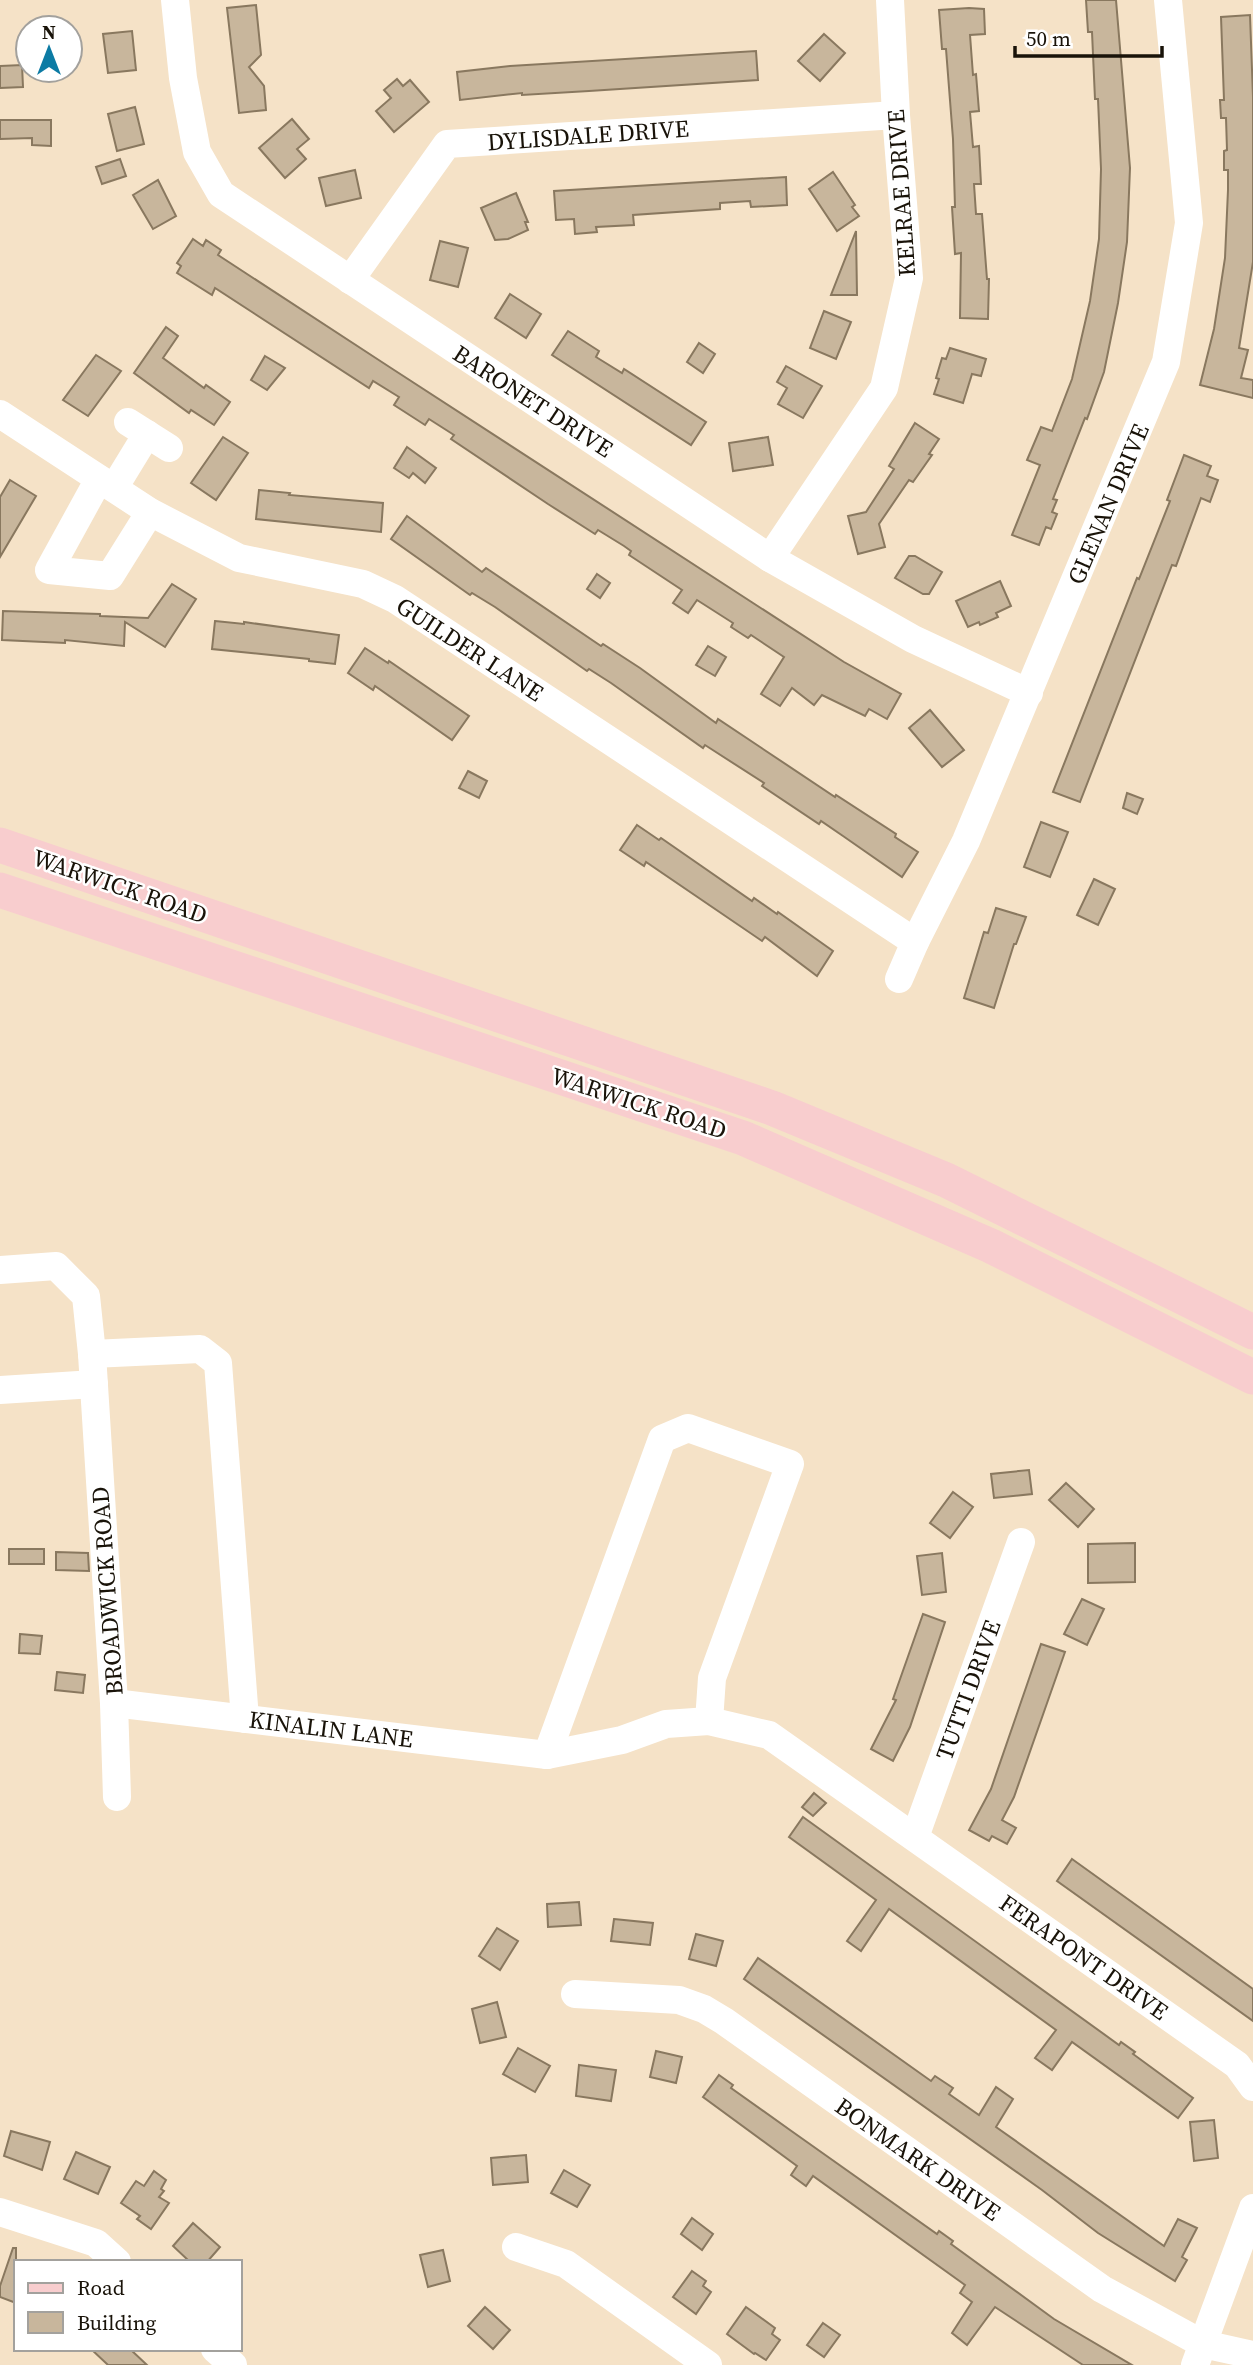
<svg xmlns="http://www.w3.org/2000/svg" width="1253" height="2365" font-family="'Source Serif 4',serif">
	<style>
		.building { fill: #c8b69c; stroke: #89785f; stroke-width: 2 }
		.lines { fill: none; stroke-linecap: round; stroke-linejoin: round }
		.minor { stroke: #fff; stroke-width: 28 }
		.major { stroke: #f8cdce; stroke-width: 35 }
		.labels { text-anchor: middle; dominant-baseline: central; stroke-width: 5; stroke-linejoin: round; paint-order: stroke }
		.street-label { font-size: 24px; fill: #191309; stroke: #fff }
	</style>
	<rect width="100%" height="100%" fill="#f5e2c7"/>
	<g class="building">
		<polygon points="1086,0 1116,0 1130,168 1127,242 1118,303 1104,372 1087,419 1085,418 1053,499 1057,500 1052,512 1057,514 1051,529 1046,527 1039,545 1012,535 1040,465 1027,460 1041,427 1052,431 1072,379 1090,301 1099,239 1101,169 1098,99 1095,99 1092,32 1088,32"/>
		<polygon points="256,5 261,55 249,67 264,86 266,110 239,113 227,8"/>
		<polygon points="969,8 984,9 985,34 970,35 973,75 976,74 979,111 970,112 973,147 979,146 981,184 974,184 976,214 982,214 987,279 989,279 988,319 960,318 961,253 955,254 952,207 955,207 953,139 946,49 942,49 939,10"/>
		<polygon points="1250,15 1253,97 1253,262 1239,348 1248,350 1241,378 1253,380 1253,398 1200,385 1214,329 1225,258 1228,190 1228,170 1224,170 1224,151 1227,150 1226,118 1221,118 1220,100 1224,100 1221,17"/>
		<polygon points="132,31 136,70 108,73 103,34"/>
		<polygon points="824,34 845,53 820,81 798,61"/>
		<polygon points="756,51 758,80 589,91 522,95 522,93 460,100 457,72 510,66"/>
		<polygon points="22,65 23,87 0,88 0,66"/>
		<polygon points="397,79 403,86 410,80 429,102 394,132 376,111 391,98 384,90"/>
		<polygon points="135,107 144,144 117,151 108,114"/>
		<polygon points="292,119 309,139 297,149 306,159 285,178 259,148"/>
		<polygon points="0,120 51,120 51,146 32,145 32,138 0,139"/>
		<polygon points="120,159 126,176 102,184 96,167"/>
		<polygon points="355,170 361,198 326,206 319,178"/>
		<polygon points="833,172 855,205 852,207 859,216 837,231 809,189"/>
		<polygon points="786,177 787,205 751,207 750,201 720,203 720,209 633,215 634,225 596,227 597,232 575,234 574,219 556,220 554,191"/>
		<polygon points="158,180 176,216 153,229 133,195"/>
		<polygon points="516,193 528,222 525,222 528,230 508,239 495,240 481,208"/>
		<polygon points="856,231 857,295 831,295"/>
		<polygon points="193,239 203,246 206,240 221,250 218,255 391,368 844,662 901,694 887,719 869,709 865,716 822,695 814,705 792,688 780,706 761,694 784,657 751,635 748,638 731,627 733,623 697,600 688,613 673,603 682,590 629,555 631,551 624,546 598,530 595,534 548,504 451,439 454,435 429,419 425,425 394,405 399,397 373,381 369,388 215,288 212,295 177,273 181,266 177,263"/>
		<polygon points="440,241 468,248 458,287 430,280"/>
		<polygon points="510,294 541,314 526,338 495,318"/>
		<polygon points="824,311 851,322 836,359 810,348"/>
		<polygon points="166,327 178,336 163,358 204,388 206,385 230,402 214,425 191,410 189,413 134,373"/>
		<polygon points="568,331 599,351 596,357 622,373 624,369 706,422 691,445 552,355"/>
		<polygon points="699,343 715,354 703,373 687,362"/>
		<polygon points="950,348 986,359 981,376 972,374 963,403 934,394 939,379 936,378 942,358 946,359"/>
		<polygon points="96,355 121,371 88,416 63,400"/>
		<polygon points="265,356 285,368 267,390 251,380"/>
		<polygon points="786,366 822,386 803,418 778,404 787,388 777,382"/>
		<polygon points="915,423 939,439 929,454 932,455 913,482 909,480 879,524 885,547 858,554 848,516 866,512 894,469 889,466"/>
		<polygon points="223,437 248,453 216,500 191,483"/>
		<polygon points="768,437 773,465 733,471 729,443"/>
		<polygon points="407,447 436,468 425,483 413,473 409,478 394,468"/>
		<polygon points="1184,455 1211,466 1207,476 1218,480 1210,502 1201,498 1176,566 1172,565 1080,802 1053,792 1137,578 1139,579 1170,501 1167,500"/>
		<polygon points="10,480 36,496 0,557 0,497"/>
		<polygon points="259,490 290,493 289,495 383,503 381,532 256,519"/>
		<polygon points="407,516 482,572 486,568 601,646 603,644 640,668 716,723 718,719 835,797 836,795 896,834 895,837 918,852 902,877 843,836 821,821 819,824 762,786 764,783 705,745 703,748 611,683 589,669 587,671 495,607 472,593 470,595 391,539"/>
		<polygon points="909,556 915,556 942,572 929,594 923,594 895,578"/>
		<polygon points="597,574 610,583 600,598 587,589"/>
		<polygon points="1000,581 1011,606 996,613 998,617 980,625 979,622 968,627 956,601"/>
		<polygon points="172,584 196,599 165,647 125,622 124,646 65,640 65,643 2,640 3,611 100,614 100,616 148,618"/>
		<polygon points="215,621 244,624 244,622 339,635 335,664 309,661 309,659 212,649"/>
		<polygon points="708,646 726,657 715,676 696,665"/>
		<polygon points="365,648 388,663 389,661 469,716 452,740 375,686 373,690 348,673"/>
		<polygon points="930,710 964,750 942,767 909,728"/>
		<polygon points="468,771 487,781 479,798 459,788"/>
		<polygon points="1127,793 1143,799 1137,814 1123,808"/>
		<polygon points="1041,822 1068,832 1050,877 1024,867"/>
		<polygon points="637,825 659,840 661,838 752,901 754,898 777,914 778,912 833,951 817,976 765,937 762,941 646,862 644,866 620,850"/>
		<polygon points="1094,879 1115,889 1098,925 1077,915"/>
		<polygon points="996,908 1026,917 1016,944 1014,944 994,1008 964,998 984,932 988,933"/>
		<polygon points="1029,1470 1032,1494 994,1498 991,1474"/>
		<polygon points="1066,1483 1094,1509 1078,1527 1049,1500"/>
		<polygon points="953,1492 973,1507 950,1538 930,1523"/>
		<polygon points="1135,1543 1135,1582 1088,1583 1088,1544"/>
		<rect x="9" y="1549" width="35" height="15"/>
		<polygon points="56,1552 88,1553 89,1571 56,1570"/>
		<polygon points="942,1553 946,1592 922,1595 917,1556"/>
		<polygon points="1082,1599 1104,1609 1087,1645 1064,1634"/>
		<polygon points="923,1614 945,1622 910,1727 893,1761 871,1749 896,1700 893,1699"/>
		<polygon points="20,1634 42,1636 40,1654 19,1653"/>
		<polygon points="1041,1644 1065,1652 1014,1797 1002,1820 1016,1828 1007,1844 992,1836 989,1841 969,1830 991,1789"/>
		<polygon points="57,1672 85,1675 83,1693 55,1690"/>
		<polygon points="814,1793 826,1803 813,1816 802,1807"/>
		<polygon points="803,1817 1119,2045 1121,2042 1135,2052 1133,2054 1193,2098 1178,2118 1072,2042 1052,2070 1035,2058 1056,2030 889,1909 861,1951 847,1941 876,1900 789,1837"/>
		<polygon points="1072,1859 1253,1989 1253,2021 1057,1881"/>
		<polygon points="579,1902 581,1925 548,1927 547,1904"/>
		<polygon points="614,1919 653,1923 650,1945 611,1941"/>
		<polygon points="497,1928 518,1941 500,1970 479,1956"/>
		<polygon points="696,1934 723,1941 716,1966 689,1959"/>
		<polygon points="758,1958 931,2081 935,2076 953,2088 949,2094 979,2115 996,2087 1013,2099 996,2127 1164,2246 1178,2219 1197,2228 1182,2257 1187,2260 1175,2281 1098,2233 1042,2190 744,1979"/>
		<polygon points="497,2002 506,2037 480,2043 472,2009"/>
		<polygon points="518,2048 550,2066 535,2092 503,2074"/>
		<polygon points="656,2051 682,2057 676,2083 650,2077"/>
		<polygon points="579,2065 616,2070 611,2101 576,2096"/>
		<polygon points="719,2075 733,2085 731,2088 790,2130 937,2234 939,2231 953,2241 951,2244 1054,2319 1132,2365 1083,2365 995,2307 967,2345 952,2333 972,2302 960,2293 965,2285 813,2176 806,2186 791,2175 797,2166 703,2097"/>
		<polygon points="1214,2120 1218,2158 1194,2161 1190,2122"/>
		<polygon points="11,2131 50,2142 42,2170 4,2156"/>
		<polygon points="76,2152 110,2167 98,2194 64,2179"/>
		<polygon points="526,2155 528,2182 493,2185 491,2158"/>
		<polygon points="564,2170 590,2185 577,2207 551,2193"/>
		<polygon points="154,2171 166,2180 161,2189 164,2191 159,2197 169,2203 151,2229 137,2219 140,2216 121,2203 136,2181 144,2186"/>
		<polygon points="692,2218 713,2234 702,2250 681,2234"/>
		<polygon points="193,2223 220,2247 207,2262 190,2262 173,2246"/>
		<polygon points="13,2248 16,2248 16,2303 0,2297 0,2286"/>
		<polygon points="443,2250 450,2281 428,2287 420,2255"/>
		<polygon points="692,2271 706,2281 703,2286 711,2292 696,2314 673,2297"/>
		<polygon points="485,2307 510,2330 493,2349 468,2326"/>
		<polygon points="746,2307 775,2328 772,2334 780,2340 766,2360 755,2353 754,2354 727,2334"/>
		<polygon points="823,2323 840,2335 824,2357 807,2345"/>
		<polygon points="91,2349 130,2349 147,2365 108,2365"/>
	</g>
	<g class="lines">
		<g class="minor">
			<polyline points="175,0 183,78 197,152 221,194 770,558 913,639 1029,693"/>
			<polyline points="350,280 447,144 896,115"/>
			<polyline points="0,414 150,512 239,558 363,584 395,599 915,942"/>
			<polyline points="128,422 169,448"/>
			<polyline points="99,479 49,570 110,576 150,512"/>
			<polyline points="114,488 147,434"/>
			<polyline points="770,558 884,388 909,278 896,115 890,0"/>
			<polyline points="899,979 915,942 966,841 1166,362 1189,223 1168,0"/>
			<polyline points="0,1270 56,1266 86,1296 92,1354 114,1703 117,1797"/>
			<polyline points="92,1354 200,1349 218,1363 245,1719"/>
			<polyline points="0,1390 94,1384"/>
			<polyline points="114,1703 547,1755 622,1740 666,1724 709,1721 769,1735 1237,2065 1253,2087"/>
			<polyline points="547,1755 662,1439 688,1428 790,1464 712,1678 709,1721"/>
			<polyline points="915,1837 1021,1542"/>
			<polyline points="575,1994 679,2000 704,2009 724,2021 1102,2289 1203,2344 1253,2355"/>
			<polyline points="0,2212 96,2243 117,2262"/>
			<polyline points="516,2247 566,2264 708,2365"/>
			<polyline points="215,2349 233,2365"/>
			<polyline points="1195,2365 1253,2208"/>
		</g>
		<g class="major">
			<polyline points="0,845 772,1108 946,1180 1253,1332"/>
			<polyline points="0,890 743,1138 991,1246 1253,1377"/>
		</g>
	</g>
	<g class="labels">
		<g class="street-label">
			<text transform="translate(588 135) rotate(-4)">DYLISDALE DRIVE</text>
			<text transform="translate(901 193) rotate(-94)">KELRAE DRIVE</text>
			<text transform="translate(533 401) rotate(33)">BARONET DRIVE</text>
			<text transform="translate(1108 504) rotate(-67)">GLENAN DRIVE</text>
			<text transform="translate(470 649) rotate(33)">GUILDER LANE</text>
			<text transform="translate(120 886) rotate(19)">WARWICK ROAD</text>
			<text transform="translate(639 1103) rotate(18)">WARWICK ROAD</text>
			<text transform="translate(107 1591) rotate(-94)">BROADWICK ROAD</text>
			<text transform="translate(968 1690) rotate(-70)">TUTTI DRIVE</text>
			<text transform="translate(331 1729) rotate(7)">KINALIN LANE</text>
			<text transform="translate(1084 1957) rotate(35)">FERAPONT DRIVE</text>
			<text transform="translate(918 2159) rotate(35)">BONMARK DRIVE</text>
		</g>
	</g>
	<rect x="14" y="2260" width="228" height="91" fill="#ffffff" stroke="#a3a19d" stroke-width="2"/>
	<rect x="28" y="2283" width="35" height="10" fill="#f8cdce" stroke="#a3a19d" stroke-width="2"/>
	<text x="77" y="2295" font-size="21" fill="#191309">Road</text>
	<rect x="28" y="2312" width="35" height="21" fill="#c8b69c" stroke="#a3a19d" stroke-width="2"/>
	<text x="77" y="2330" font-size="21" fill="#191309">Building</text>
	<g transform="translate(49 49)"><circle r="33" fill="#ffffff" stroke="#a3a19d" stroke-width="2"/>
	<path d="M0-5L12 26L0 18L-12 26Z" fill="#0c7ba4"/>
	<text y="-10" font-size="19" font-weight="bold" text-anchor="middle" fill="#191309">N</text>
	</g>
	<path d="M1015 46v10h147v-10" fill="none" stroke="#191309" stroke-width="3.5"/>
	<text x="1026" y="46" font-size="21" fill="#191309" stroke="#ffffff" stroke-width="5" paint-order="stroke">50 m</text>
</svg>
